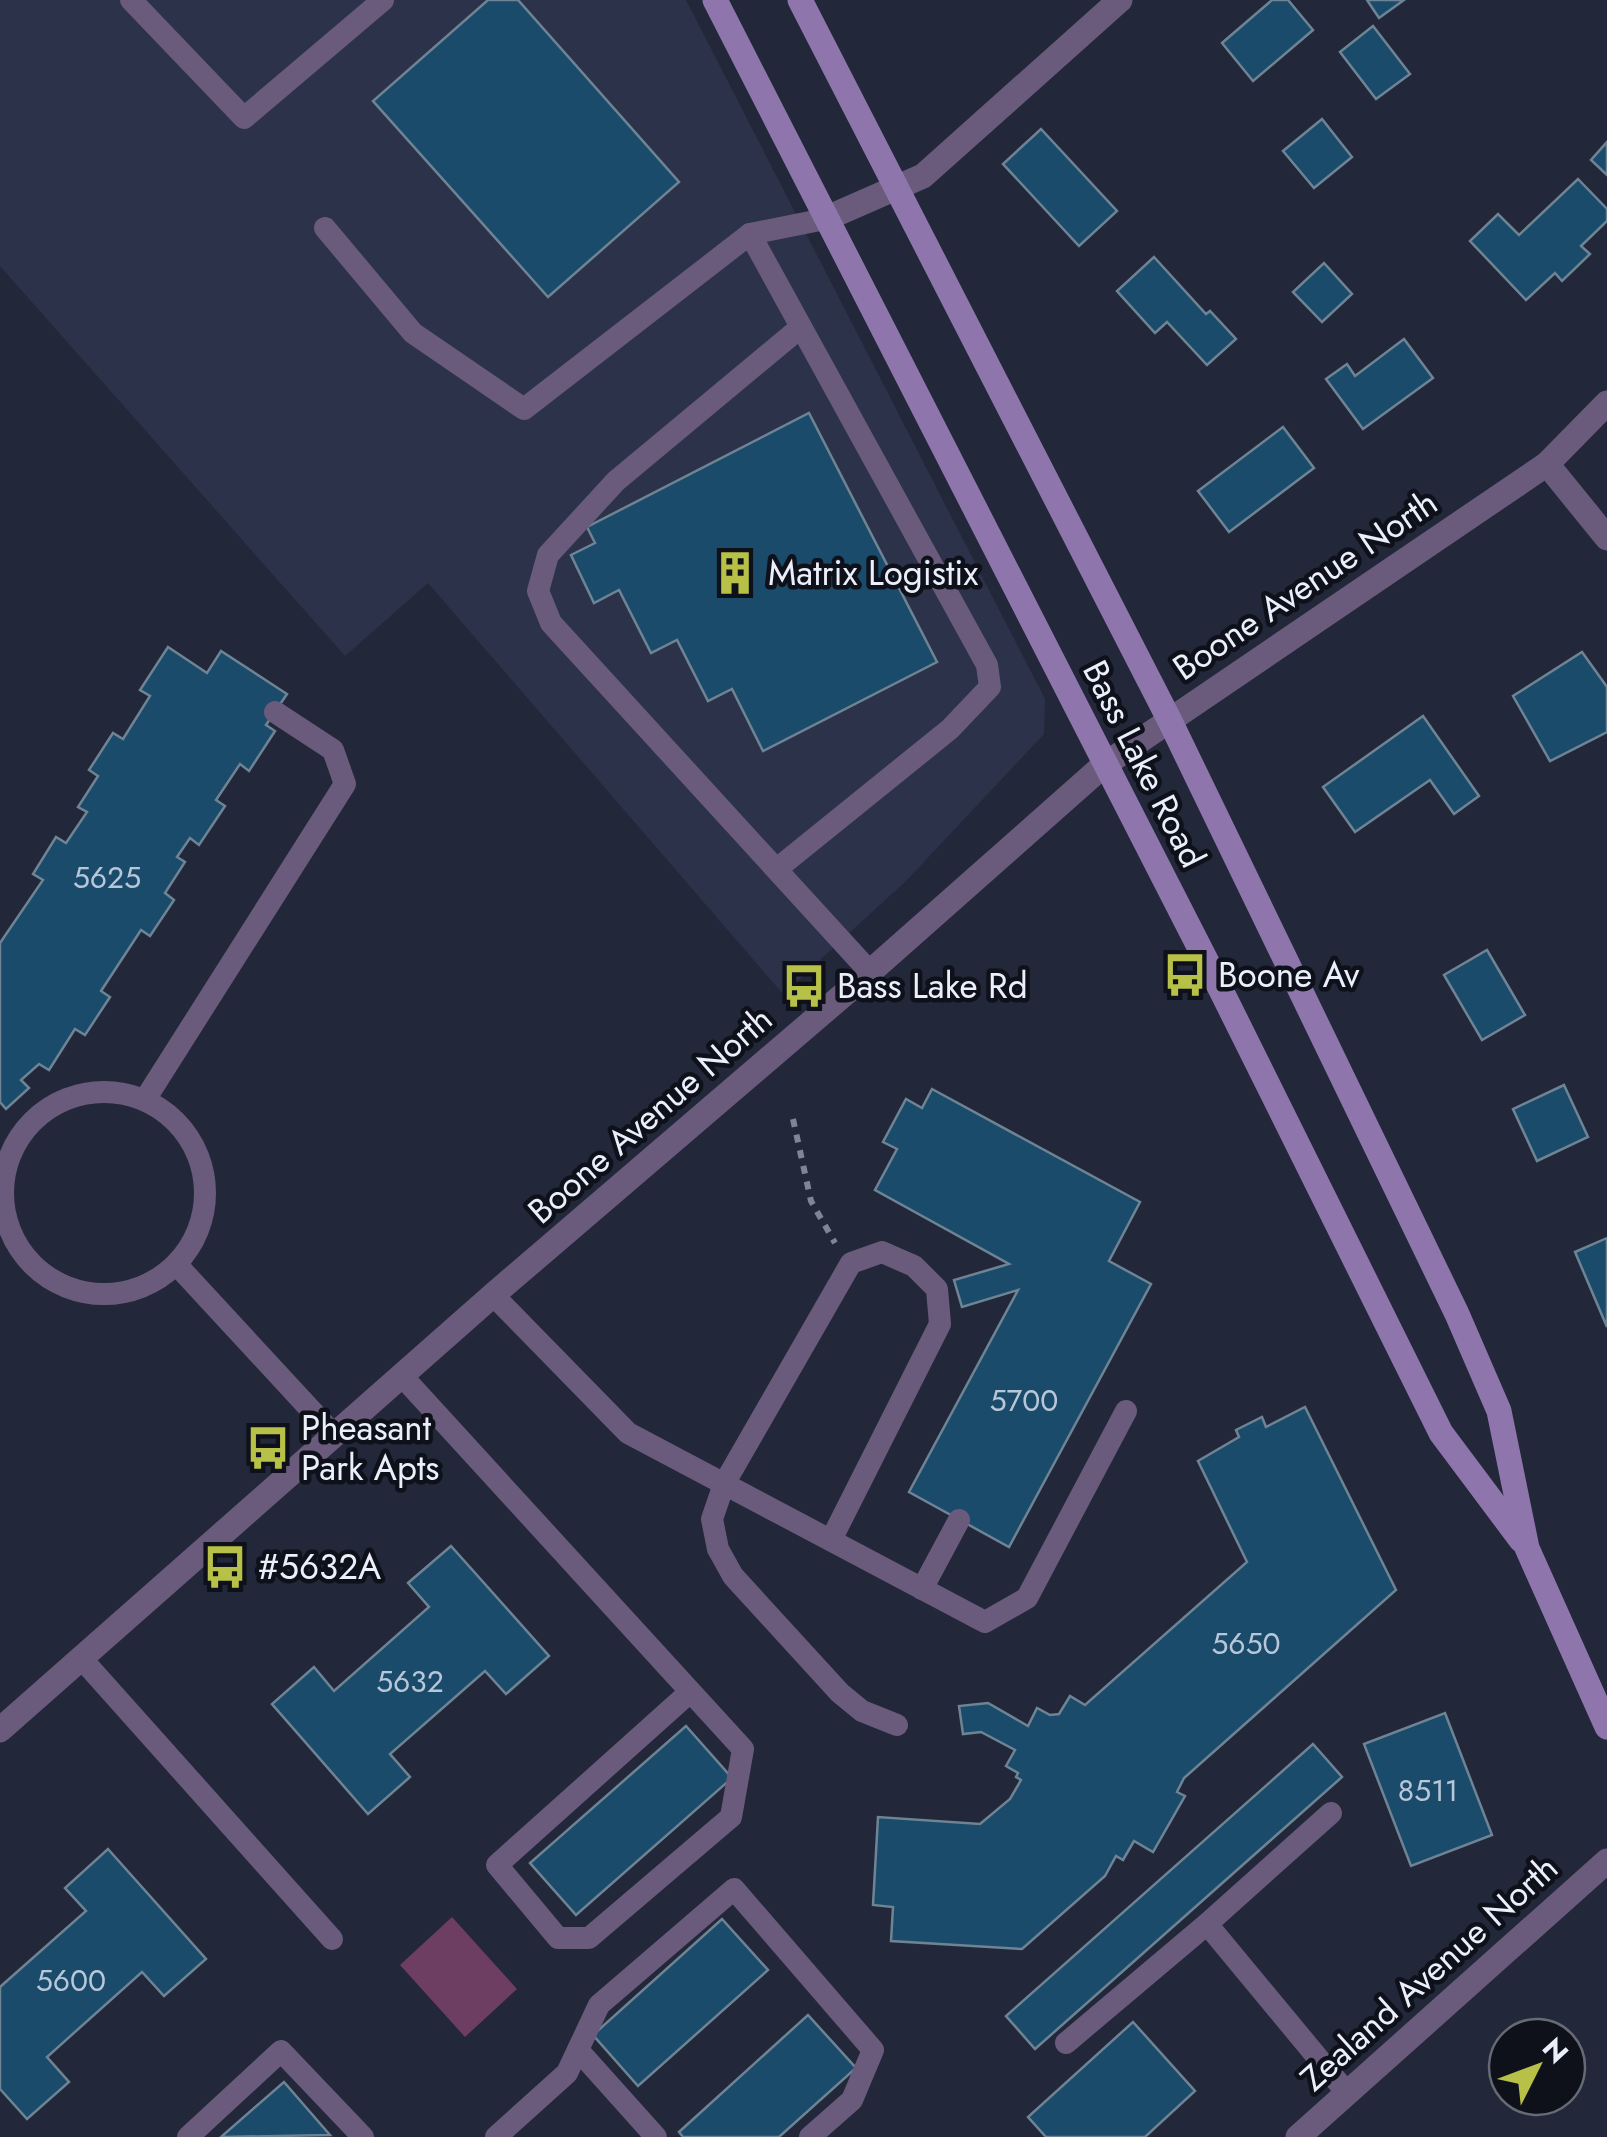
<svg xmlns="http://www.w3.org/2000/svg" width="1607" height="2137" font-family="Jost,sans-serif">
	<style>
		.built { fill: #2c324a }
		.green { fill: #6d3d62 }
		.building { fill: #1b4b6a; stroke: #6e8494; stroke-width: 2.5 }
		.lines { fill: none; stroke-linecap: round; stroke-linejoin: round }
		.path { stroke: #808595; stroke-width: 6; stroke-dasharray: 8 8; stroke-linecap: butt }
		.service { stroke: #6a5b7c; stroke-width: 22 }
		.minor { stroke: #6a5b7c; stroke-width: 25 }
		.tertiary { stroke: #6a5b7c; stroke-width: 25 }
		.secondary { stroke: #8e76ac; stroke-width: 25 }
		.labels { text-anchor: middle; dominant-baseline: central; stroke-width: 9; stroke-linejoin: round; paint-order: stroke }
		.number-label { font-size: 30px; fill: #b7c6d8 }
		.poi-label { font-size: 35px; fill: #ebeffc; stroke: #0e1119; text-anchor: start }
		.street-label { font-size: 35px; fill: #ebeffc; stroke: #0e1119 }
	</style>
	<rect width="100%" height="100%" fill="#22273a"/>
	<polygon class="built" points="0,0 686,0 1045,699 1044,734 908,879 783,994 428,583 345,656 0,266"/>
	<polygon class="green" points="452,1917 517,1989 465,2037 400,1965"/>
	<g class="building">
		<polygon points="488,0 518,0 679,182 548,297 373,101"/>
		<polygon points="1272,0 1288,0 1313,30 1253,81 1222,43"/>
		<polygon points="1367,0 1404,0 1379,18"/>
		<polygon points="1373,26 1410,74 1376,99 1340,52"/>
		<polygon points="1322,119 1352,157 1314,188 1283,151"/>
		<polygon points="1041,129 1117,211 1079,246 1003,164"/>
		<polygon points="1607,142 1607,175 1591,160"/>
		<polygon points="1578,179 1607,209 1607,221 1581,246 1590,254 1562,281 1555,273 1526,300 1470,241 1498,214 1519,235"/>
		<polygon points="1154,257 1206,314 1210,311 1236,339 1207,365 1167,322 1155,333 1117,291"/>
		<polygon points="1324,263 1352,294 1322,322 1293,292"/>
		<polygon points="1404,339 1433,378 1363,429 1326,379 1347,364 1355,376"/>
		<polygon points="809,413 937,662 763,751 732,689 708,701 677,640 651,653 619,590 594,603 571,555 595,543 587,527"/>
		<polygon points="1283,427 1314,468 1229,532 1198,491"/>
		<polygon points="168,647 207,673 221,651 287,694 266,725 275,731 249,771 240,764 216,800 225,806 199,845 190,838 177,857 185,862 165,893 174,900 150,936 141,930 101,991 110,997 85,1035 75,1029 49,1070 39,1064 21,1080 29,1088 6,1109 0,1102 0,943 43,880 33,874 56,837 66,843 87,812 78,807 98,776 89,770 113,733 123,739 150,696 140,690"/>
		<polygon points="1582,652 1607,687 1607,732 1550,761 1513,696"/>
		<polygon points="1423,716 1479,796 1454,814 1430,780 1355,832 1323,787"/>
		<polygon points="1487,950 1525,1015 1482,1040 1444,975"/>
		<polygon points="1564,1085 1588,1137 1537,1161 1513,1109"/>
		<polygon points="932,1089 1140,1202 1109,1261 1151,1284 1009,1547 909,1492 1018,1290 962,1307 954,1280 1009,1264 875,1190 897,1149 883,1142 906,1099 922,1108"/>
		<polygon points="1607,1238 1607,1327 1575,1252"/>
		<polygon points="1305,1407 1396,1590 1184,1778 1177,1792 1185,1796 1153,1852 1134,1841 1123,1860 1116,1856 1105,1876 1022,1949 891,1941 893,1907 873,1905 878,1817 980,1824 1010,1799 1021,1780 1016,1777 1018,1773 1006,1766 1015,1750 981,1732 963,1734 959,1706 988,1703 1028,1726 1037,1708 1050,1715 1059,1714 1070,1696 1085,1705 1247,1562 1198,1461 1239,1437 1236,1430 1262,1417 1266,1427"/>
		<polygon points="451,1546 549,1656 506,1694 485,1671 390,1754 410,1777 368,1814 272,1704 314,1667 334,1691 429,1607 408,1583"/>
		<polygon points="1445,1713 1492,1835 1411,1866 1364,1744"/>
		<polygon points="686,1726 732,1778 576,1915 530,1863"/>
		<polygon points="1313,1744 1342,1777 1035,2049 1006,2016"/>
		<polygon points="108,1849 206,1959 164,1996 142,1972 47,2057 69,2082 27,2119 0,2089 0,1987 86,1911 65,1888"/>
		<polygon points="722,1919 768,1970 638,2086 593,2035"/>
		<polygon points="808,2015 856,2068 779,2137 683,2137 679,2132"/>
		<polygon points="1133,2022 1195,2091 1145,2137 1046,2137 1028,2117"/>
		<polygon points="284,2082 330,2135 221,2137"/>
	</g>
	<g class="lines">
		<polyline class="path" points="793,1119 811,1201 835,1243"/>
		<g class="service">
			<polyline points="131,0 244,118 383,0"/>
			<polyline points="325,228 413,333 524,409 750,234 825,219"/>
			<polyline points="750,234 987,665 990,687 950,729 778,868"/>
			<polyline points="801,327 616,481 548,555 538,591 551,623 870,972"/>
			<circle cx="104" cy="1193" r="101"/>
			<polyline points="146,1098 345,784 333,750 275,712"/>
			<polyline points="177,1265 335,1436"/>
			<polyline points="493,1295 628,1433 985,1622 1027,1598 1126,1411"/>
			<polyline points="402,1376 743,1749 731,1817 589,1938 558,1938 497,1865 690,1692"/>
			<polyline points="831,1540 940,1324 937,1289 914,1266 882,1252 851,1263 724,1484 712,1519 718,1549 733,1576 840,1693 862,1711 897,1725"/>
			<polyline points="922,1589 959,1520"/>
			<polyline points="81,1658 332,1939"/>
			<polyline points="1331,1813 1207,1924 1347,2093"/>
			<polyline points="1066,2043 1207,1924"/>
			<polyline points="578,2050 656,2137"/>
			<polyline points="188,2137 281,2051 363,2137"/>
			<polyline points="496,2137 567,2073 599,2005 734,1889 873,2050 852,2100 810,2137"/>
		</g>
		<g class="minor">
			<polyline points="825,219 923,176 1120,0"/>
			<polyline points="1547,464 1607,538"/>
			<polyline points="1298,2137 1607,1861"/>
		</g>
		<polyline class="tertiary" points="0,1730 493,1295 870,972 1104,765 1547,464 1607,403"/>
		<g class="secondary">
			<polyline points="715,0 1213,974 1441,1433 1521,1540"/>
			<polyline points="800,0 1169,719 1457,1314 1499,1411 1527,1548 1607,1727"/>
		</g>
	</g>
	<defs>
		<g id="building-bare" transform="scale(3.45)"><path d="M-4-6H4V6H1V3H-1V6H-4ZM-2.5-4.3h1.7v1.8h-1.7ZM.8-4.3h1.7v1.8H.8ZM-2.5-1h1.7V.8h-1.7ZM.8-1h1.7V.8H.8Z" fill="#b8c147" stroke="#0e1119" stroke-width="2.5" paint-order="stroke"/></g>
		<g id="bus-bare" transform="scale(3.45)"><path d="M-5-6H5V4H4V6H2V4H-2V6H-4V4H-5ZM-3.5-4V0h7V-4ZM-3.5 1.2v1.5H-2V1.2ZM2 1.2v1.5H3.5V1.2Z" fill="#b8c147" stroke="#0e1119" stroke-width="2.5" paint-order="stroke"/></g>
	</defs>
	<g fill-rule="evenodd">
		<use href="#building-bare" x="735" y="573"/>
		<use href="#bus-bare" x="1185" y="975"/>
		<use href="#bus-bare" x="804" y="986"/>
		<use href="#bus-bare" x="268" y="1448"/>
		<use href="#bus-bare" x="225" y="1567"/>
	</g>
	<g class="labels">
		<g class="number-label">
			<text x="107" y="877">5625</text>
			<text x="1024" y="1400">5700</text>
			<text x="1246" y="1643">5650</text>
			<text x="410" y="1681">5632</text>
			<text x="1428" y="1790">8511</text>
			<text x="71" y="1980">5600</text>
		</g>
		<g class="poi-label">
			<text x="768" y="573">Matrix Logistix</text>
			<text x="1218" y="975">Boone Av</text>
			<text x="837" y="986">Bass Lake Rd</text>
			<text x="301" y="1428">Pheasant<tspan x="301" dy="40">Park Apts</tspan></text>
			<text x="258" y="1567">#5632A</text>
		</g>
		<g class="street-label">
			<text transform="translate(1305 585) rotate(-34)">Boone Avenue North</text>
			<text transform="translate(1144 764) rotate(63)">Bass Lake Road</text>
			<text transform="translate(650 1115) rotate(-41)">Boone Avenue North</text>
			<text transform="translate(1429 1973) rotate(-42)">Zealand Avenue North</text>
		</g>
	</g>
	<g transform="translate(1537 2067) rotate(48)"><circle r="48" fill="#0e1119" stroke="#666a74" stroke-width="2.5"/>
	<path d="M0-8L18 38L0 25L-18 38Z" fill="#b8c147"/>
	<text y="-15" font-size="28" font-weight="bold" text-anchor="middle" fill="#ebeffc">N</text>
	</g>
</svg>
